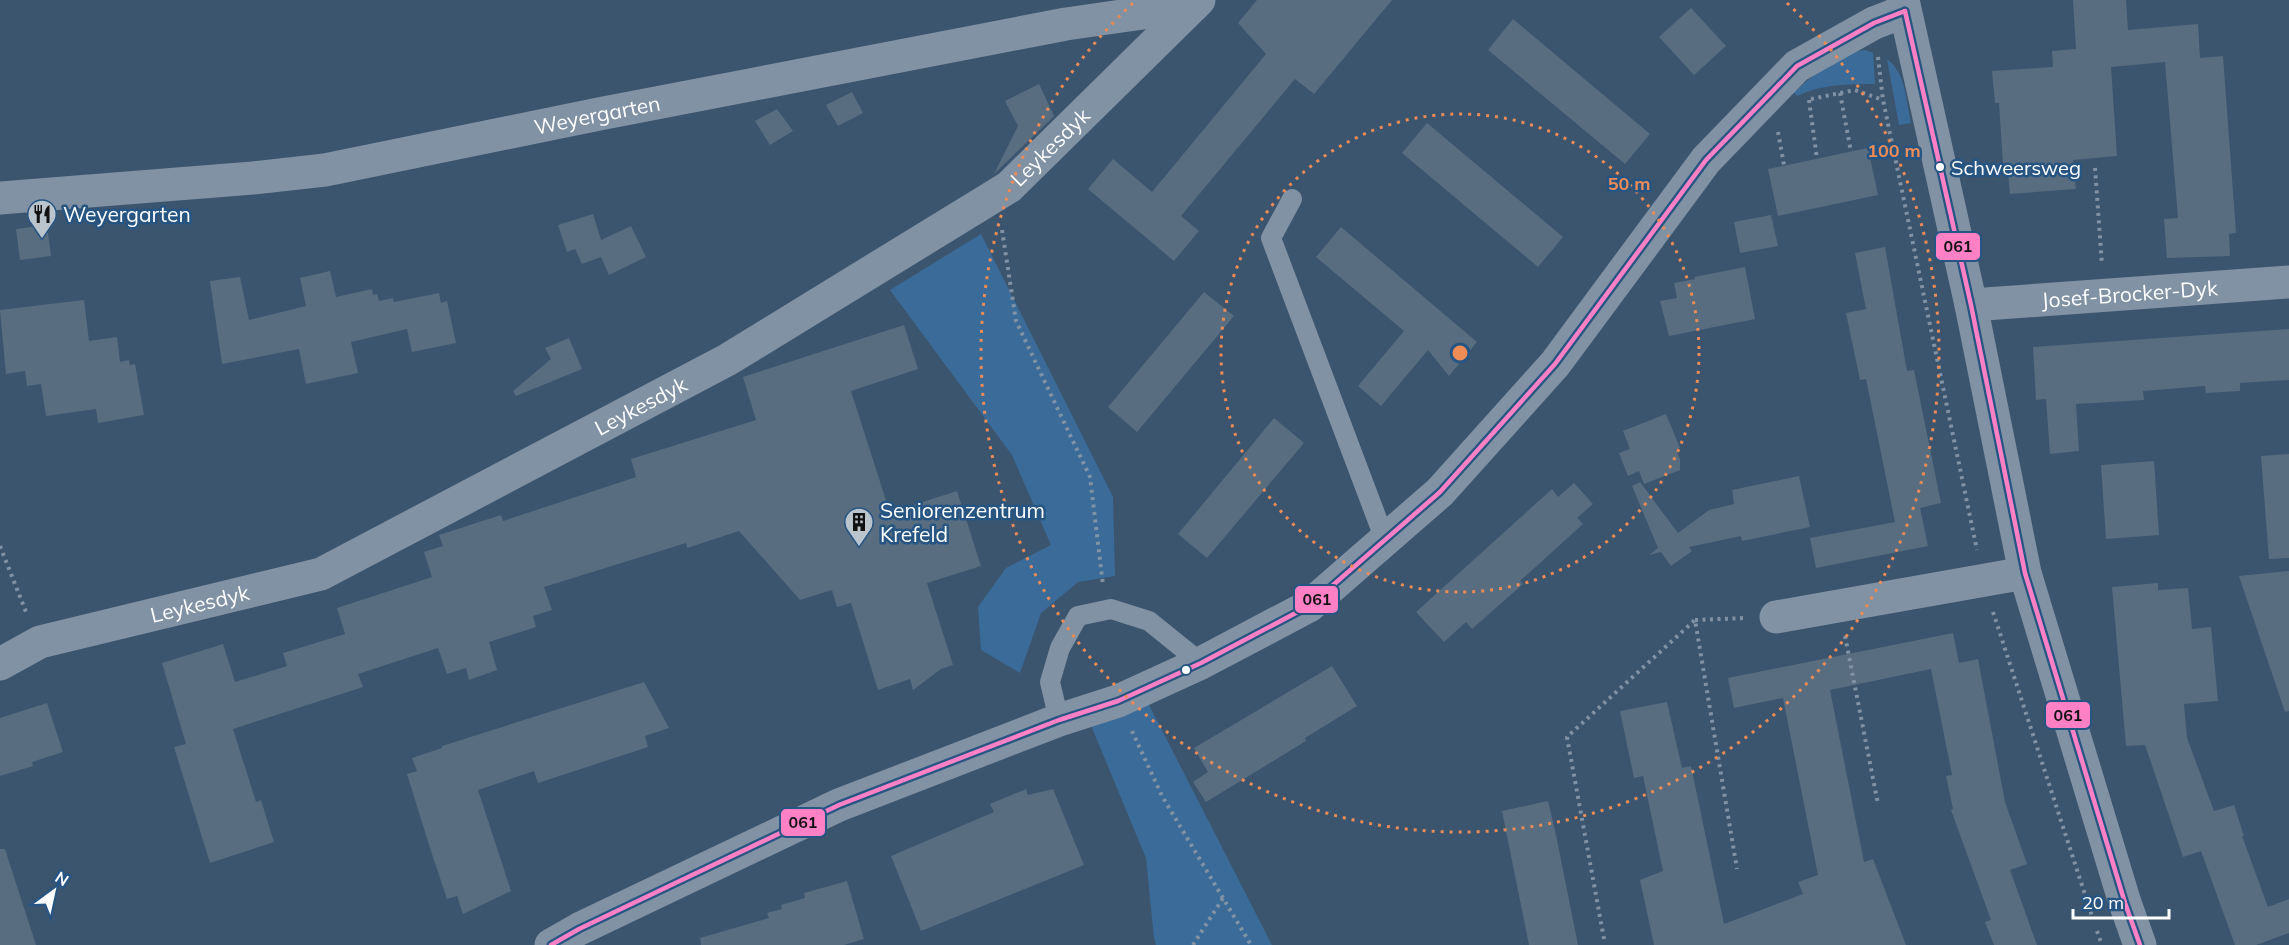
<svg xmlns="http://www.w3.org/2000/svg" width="2289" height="945" font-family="Mulish,sans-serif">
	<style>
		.green { fill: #3b6c99 }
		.building { fill: #586d80 }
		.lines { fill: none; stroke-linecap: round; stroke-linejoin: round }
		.path { stroke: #8192a4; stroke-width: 4; stroke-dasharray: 3 4.5; stroke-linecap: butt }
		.lane { stroke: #8192a4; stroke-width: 20 }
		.street { stroke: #8192a4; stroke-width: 33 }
		.bus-1-casing { stroke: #265583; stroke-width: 9 }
		.bus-1 { stroke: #ff80c5; stroke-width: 4.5 }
		.ring { fill: none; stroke: #ef8b55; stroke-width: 3; stroke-dasharray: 3 6 }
		.bus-dot { fill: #fff; stroke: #265583; stroke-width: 2 }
		.labels { text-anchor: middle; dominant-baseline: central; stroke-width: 5; stroke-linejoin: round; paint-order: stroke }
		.bus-label { font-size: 20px; fill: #fff; stroke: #265583; text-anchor: start }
		.street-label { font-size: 21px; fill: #fff; stroke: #265583 }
		.poi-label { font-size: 21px; fill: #fff; stroke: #265583; text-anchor: start }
		.centre { fill: #ef8b55; stroke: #265583; stroke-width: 3 }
		.ring-label { font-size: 18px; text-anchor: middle; font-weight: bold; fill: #ef8b55; stroke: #265583; stroke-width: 5; stroke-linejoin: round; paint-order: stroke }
		.line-badge { stroke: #265583; stroke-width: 2 }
		.pale-badge-label { font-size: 16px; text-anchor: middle; font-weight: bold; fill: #111 }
	</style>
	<rect width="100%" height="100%" fill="#3b556e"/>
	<g class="green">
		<path d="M1865 50 1873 53 1875 84C1848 84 1822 84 1797 96L1794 92C1815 75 1836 53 1865 50Z"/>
		<path d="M1887 59C1906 73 1906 101 1911 123L1899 125Z"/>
		<polygon points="981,234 1113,497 1115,576 1078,582 1041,613 1020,673 981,650 978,607 1006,568 1051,545 1012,455 890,290"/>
		<polygon points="1148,703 1272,945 1156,945 1154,938 1146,858 1090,723"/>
	</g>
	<g class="building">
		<polygon points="1257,0 1392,0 1314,94 1295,79 1181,216 1199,231 1174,261 1088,189 1113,159 1152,192 1266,54 1238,23"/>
		<polygon points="2073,0 2126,0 2128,30 2198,24 2200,58 2223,56 2236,233 2229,234 2230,256 2167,258 2164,219 2178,218 2165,62 2111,67 2117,156 2073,160 2076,189 2010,194 2007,163 2003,164 1999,103 1995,103 1992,71 2053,67 2052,51 2076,49"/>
		<polygon points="1691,8 1726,46 1694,75 1659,37"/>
		<polygon points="1513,19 1650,134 1625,164 1488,50"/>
		<polygon points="1039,84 1054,116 994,174 1018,126 1005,101"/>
		<polygon points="852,92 863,113 838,126 826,105"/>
		<polygon points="777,109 793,131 770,145 755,121"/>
		<polygon points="1427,123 1563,237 1538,267 1402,153"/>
		<polygon points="1868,148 1878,195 1778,216 1768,169"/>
		<polygon points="593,214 601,240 631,226 646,257 609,275 601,257 582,264 575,249 567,252 558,225"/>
		<polygon points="1771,215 1778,246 1740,253 1734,222"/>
		<polygon points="47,225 51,256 20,260 16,229"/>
		<polygon points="1341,227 1477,342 1449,376 1428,350 1381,406 1358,386 1404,331 1316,257"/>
		<polygon points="1885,247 1907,371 1914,370 1941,503 1920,508 1928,546 1816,568 1810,538 1895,522 1866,379 1860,380 1846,313 1866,309 1855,253"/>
		<polygon points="1745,267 1755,319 1669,336 1660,301 1677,298 1674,283 1695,279 1694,277"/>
		<polygon points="330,271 336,297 372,289 373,295 377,294 379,301 393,298 394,302 439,293 441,303 447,301 456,343 412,352 407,329 351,342 358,373 306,384 299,349 222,364 210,281 240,277 249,320 306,306 300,278"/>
		<polygon points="1204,292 1234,316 1137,432 1108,407"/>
		<polygon points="84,300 89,341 117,337 120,362 129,360 130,365 135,364 144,415 98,423 96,409 46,416 41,384 27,386 25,371 6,374 0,310"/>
		<polygon points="904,325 918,369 851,391 891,516 895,511 957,491 981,566 927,583 953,665 941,669 913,690 910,679 878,690 851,603 837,607 832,590 800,600 739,531 687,548 686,543 544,587 552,610 533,616 536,627 489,642 497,670 469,680 466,668 447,674 438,648 358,674 363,687 233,729 256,802 261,800 274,842 210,863 174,747 186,744 162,663 223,644 235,682 287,666 283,653 345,634 337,608 432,577 424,552 443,546 439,535 501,515 503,521 636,477 631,459 756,420 743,377"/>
		<polygon points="2289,329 2289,380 2240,383 2240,391 2206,393 2205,386 2143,391 2144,400 2076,404 2079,451 2050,454 2046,399 2036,400 2033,347"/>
		<polygon points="569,338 582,369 516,396 513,391 551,359 545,348"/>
		<polygon points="1666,414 1680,448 1676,449 1680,459 1680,470 1644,484 1639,471 1628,476 1619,453 1630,449 1623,431"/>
		<polygon points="1274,418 1304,443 1207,558 1178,534"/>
		<polygon points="2289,454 2289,558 2269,559 2261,456"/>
		<polygon points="2154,461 2159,535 2106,539 2101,465"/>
		<polygon points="1799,476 1810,527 1742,541 1741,536 1689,547 1692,551 1671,566 1661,552 1649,555 1658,548 1632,486 1640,482 1678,533 1709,510 1734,504 1732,490"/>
		<polygon points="1574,483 1593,504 1577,518 1583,524 1520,581 1523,584 1472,629 1466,622 1444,642 1416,612 1552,489 1558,497"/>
		<polygon points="2289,571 2289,711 2285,712 2239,576"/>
		<polygon points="2158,583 2158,590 2188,588 2192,629 2211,627 2218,701 2184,704 2187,738 2214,811 2234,805 2244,836 2242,836 2268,907 2289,899 2289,933 2256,945 2235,945 2201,851 2183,857 2145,745 2126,746 2112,587"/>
		<polygon points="1953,633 1959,663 1978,659 2005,802 2027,864 2010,870 2037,945 1994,945 1985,922 1991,920 1951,810 1953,809 1946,776 1952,775 1931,669 1830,690 1864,862 1873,859 1906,945 1654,945 1640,880 1663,871 1643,776 1634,778 1620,711 1667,702 1682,768 1691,766 1724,924 1803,894 1798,882 1818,875 1783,698 1734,708 1728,678"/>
		<polygon points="1332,666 1357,706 1305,738 1306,741 1206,802 1193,782 1208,772 1194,748"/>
		<polygon points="644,682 669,728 645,736 648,747 538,783 534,771 478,790 511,891 463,914 457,896 447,899 430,848 407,774 417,771 412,758 442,748 442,746"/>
		<polygon points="47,703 63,752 32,762 33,766 0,776 0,718"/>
		<polygon points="1026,789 1028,795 1053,789 1084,865 921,931 891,856 994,812 990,804"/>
		<polygon points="1548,801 1556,835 1578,945 1529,945 1502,811"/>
		<polygon points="0,849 5,849 36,945 0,945"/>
		<polygon points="847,881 864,939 844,945 701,945 700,938 769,918 767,913 782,909 781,905 805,898 804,893"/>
	</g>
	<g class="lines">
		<g class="path">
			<polyline points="1878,57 1883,100 1977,550"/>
			<polyline points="1840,93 1851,152"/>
			<polyline points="1811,99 1855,90 1883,100"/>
			<polyline points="1809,100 1817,159"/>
			<polyline points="1778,132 1784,165"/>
			<polyline points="2095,168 2102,265"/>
			<polyline points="1002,230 1016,321 1090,477 1103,585"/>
			<polyline points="0,546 26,612"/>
			<polyline points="1993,612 2092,916"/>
			<polyline points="1695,620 1746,618"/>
			<polyline points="1845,636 1878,804"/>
			<polyline points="1132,731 1162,796 1251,945"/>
			<polyline points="2097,931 2102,945"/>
			<polyline points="1604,939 1567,737 1695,620 1737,869"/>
			<polyline points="1193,945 1223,898"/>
		</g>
		<g class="lane">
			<polyline points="1292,199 1271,238 1385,540"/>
			<polyline points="1059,720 1050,682 1060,648 1078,616 1111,609 1149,621 1201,663"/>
		</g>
		<g class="street">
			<polyline points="1903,0 1971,305 2025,573 2125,903 2140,945"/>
			<path id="s1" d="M0 198 253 178 325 170 599 114 1066 24 1192 6"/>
			<path id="s2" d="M1971 305 2289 282"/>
			<polyline points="1776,617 2025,573"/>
			<path id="s3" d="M0 664 40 642 321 574 727 360 1009 187 1199 0"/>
			<polyline points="551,945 579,929 839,805 1059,720 1118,701 1201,663 1309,606 1440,492 1555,364 1706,160 1797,66 1874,23 1905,11"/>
		</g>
		<g class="bus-1-casing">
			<g id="bus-1">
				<polyline points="1905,11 1971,305 2025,573 2125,903 2140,945"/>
				<polyline points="551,945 579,929 839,805 1059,720 1118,701 1201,663 1309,606 1440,492 1555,364 1706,160 1797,66 1874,23 1905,11"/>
			</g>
		</g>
		<use href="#bus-1" class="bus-1"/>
	</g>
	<g class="ring">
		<circle cx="1460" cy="353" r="239"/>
		<path d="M1787 3A479 479 0 1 1 1133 3"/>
	</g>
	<defs>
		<g id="restaurant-pin" transform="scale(1.5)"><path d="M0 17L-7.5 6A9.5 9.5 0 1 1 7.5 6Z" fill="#bac4cc" stroke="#265583"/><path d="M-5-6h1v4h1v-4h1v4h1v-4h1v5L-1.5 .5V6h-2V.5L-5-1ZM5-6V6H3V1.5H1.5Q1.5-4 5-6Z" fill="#111"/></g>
		<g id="building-pin" transform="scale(1.5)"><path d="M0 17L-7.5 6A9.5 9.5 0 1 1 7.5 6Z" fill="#bac4cc" stroke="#265583"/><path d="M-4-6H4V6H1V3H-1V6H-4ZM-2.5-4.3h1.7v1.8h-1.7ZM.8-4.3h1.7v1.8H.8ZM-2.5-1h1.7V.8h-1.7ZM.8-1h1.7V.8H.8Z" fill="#111"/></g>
	</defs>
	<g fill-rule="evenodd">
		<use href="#restaurant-pin" x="42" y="214"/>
		<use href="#building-pin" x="859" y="522"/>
	</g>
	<g class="bus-dot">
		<circle cx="1940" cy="167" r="5"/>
		<circle cx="1186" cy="670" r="5"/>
	</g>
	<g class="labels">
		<g class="bus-label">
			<text x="1951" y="167">Schweersweg</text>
		</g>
		<g class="street-label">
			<text stroke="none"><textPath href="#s1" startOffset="604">Weyergarten</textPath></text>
			<text stroke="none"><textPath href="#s3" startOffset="1182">Leykesdyk</textPath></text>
			<text stroke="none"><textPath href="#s2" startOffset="159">Josef-Brocker-Dyk</textPath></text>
			<text stroke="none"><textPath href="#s3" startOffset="696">Leykesdyk</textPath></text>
			<text stroke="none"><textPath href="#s3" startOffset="210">Leykesdyk</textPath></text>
		</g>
		<g class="poi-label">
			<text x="63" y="214">Weyergarten</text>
			<text x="880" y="510">Seniorenzentrum<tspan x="880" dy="24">Krefeld</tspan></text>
		</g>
	</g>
	<circle cx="1460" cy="353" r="9" class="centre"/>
	<g class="ring-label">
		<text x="1894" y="157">100 m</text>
		<text x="1629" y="190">50 m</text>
	</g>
	<g class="line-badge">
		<rect x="1935" y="232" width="46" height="29" rx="6" fill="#ff80c5"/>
		<rect x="1294" y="585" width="45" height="29" rx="6" fill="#ff80c5"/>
		<rect x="2045" y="701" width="46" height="28" rx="6" fill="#ff80c5"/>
		<rect x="780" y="808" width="46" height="29" rx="6" fill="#ff80c5"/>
	</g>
	<g class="pale-badge-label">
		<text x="1958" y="252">061</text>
		<text x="1317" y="605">061</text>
		<text x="2068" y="721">061</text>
		<text x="803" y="828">061</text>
	</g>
	<g transform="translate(54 891) rotate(33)" stroke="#265583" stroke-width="4.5" paint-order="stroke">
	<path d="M0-4.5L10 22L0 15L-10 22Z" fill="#ffffff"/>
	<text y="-9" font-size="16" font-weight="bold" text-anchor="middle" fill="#ffffff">N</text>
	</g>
	<path d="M2073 909v9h96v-9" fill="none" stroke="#ffffff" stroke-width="3"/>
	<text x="2082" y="909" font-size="18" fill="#ffffff" stroke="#265583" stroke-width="4.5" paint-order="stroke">20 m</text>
</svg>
